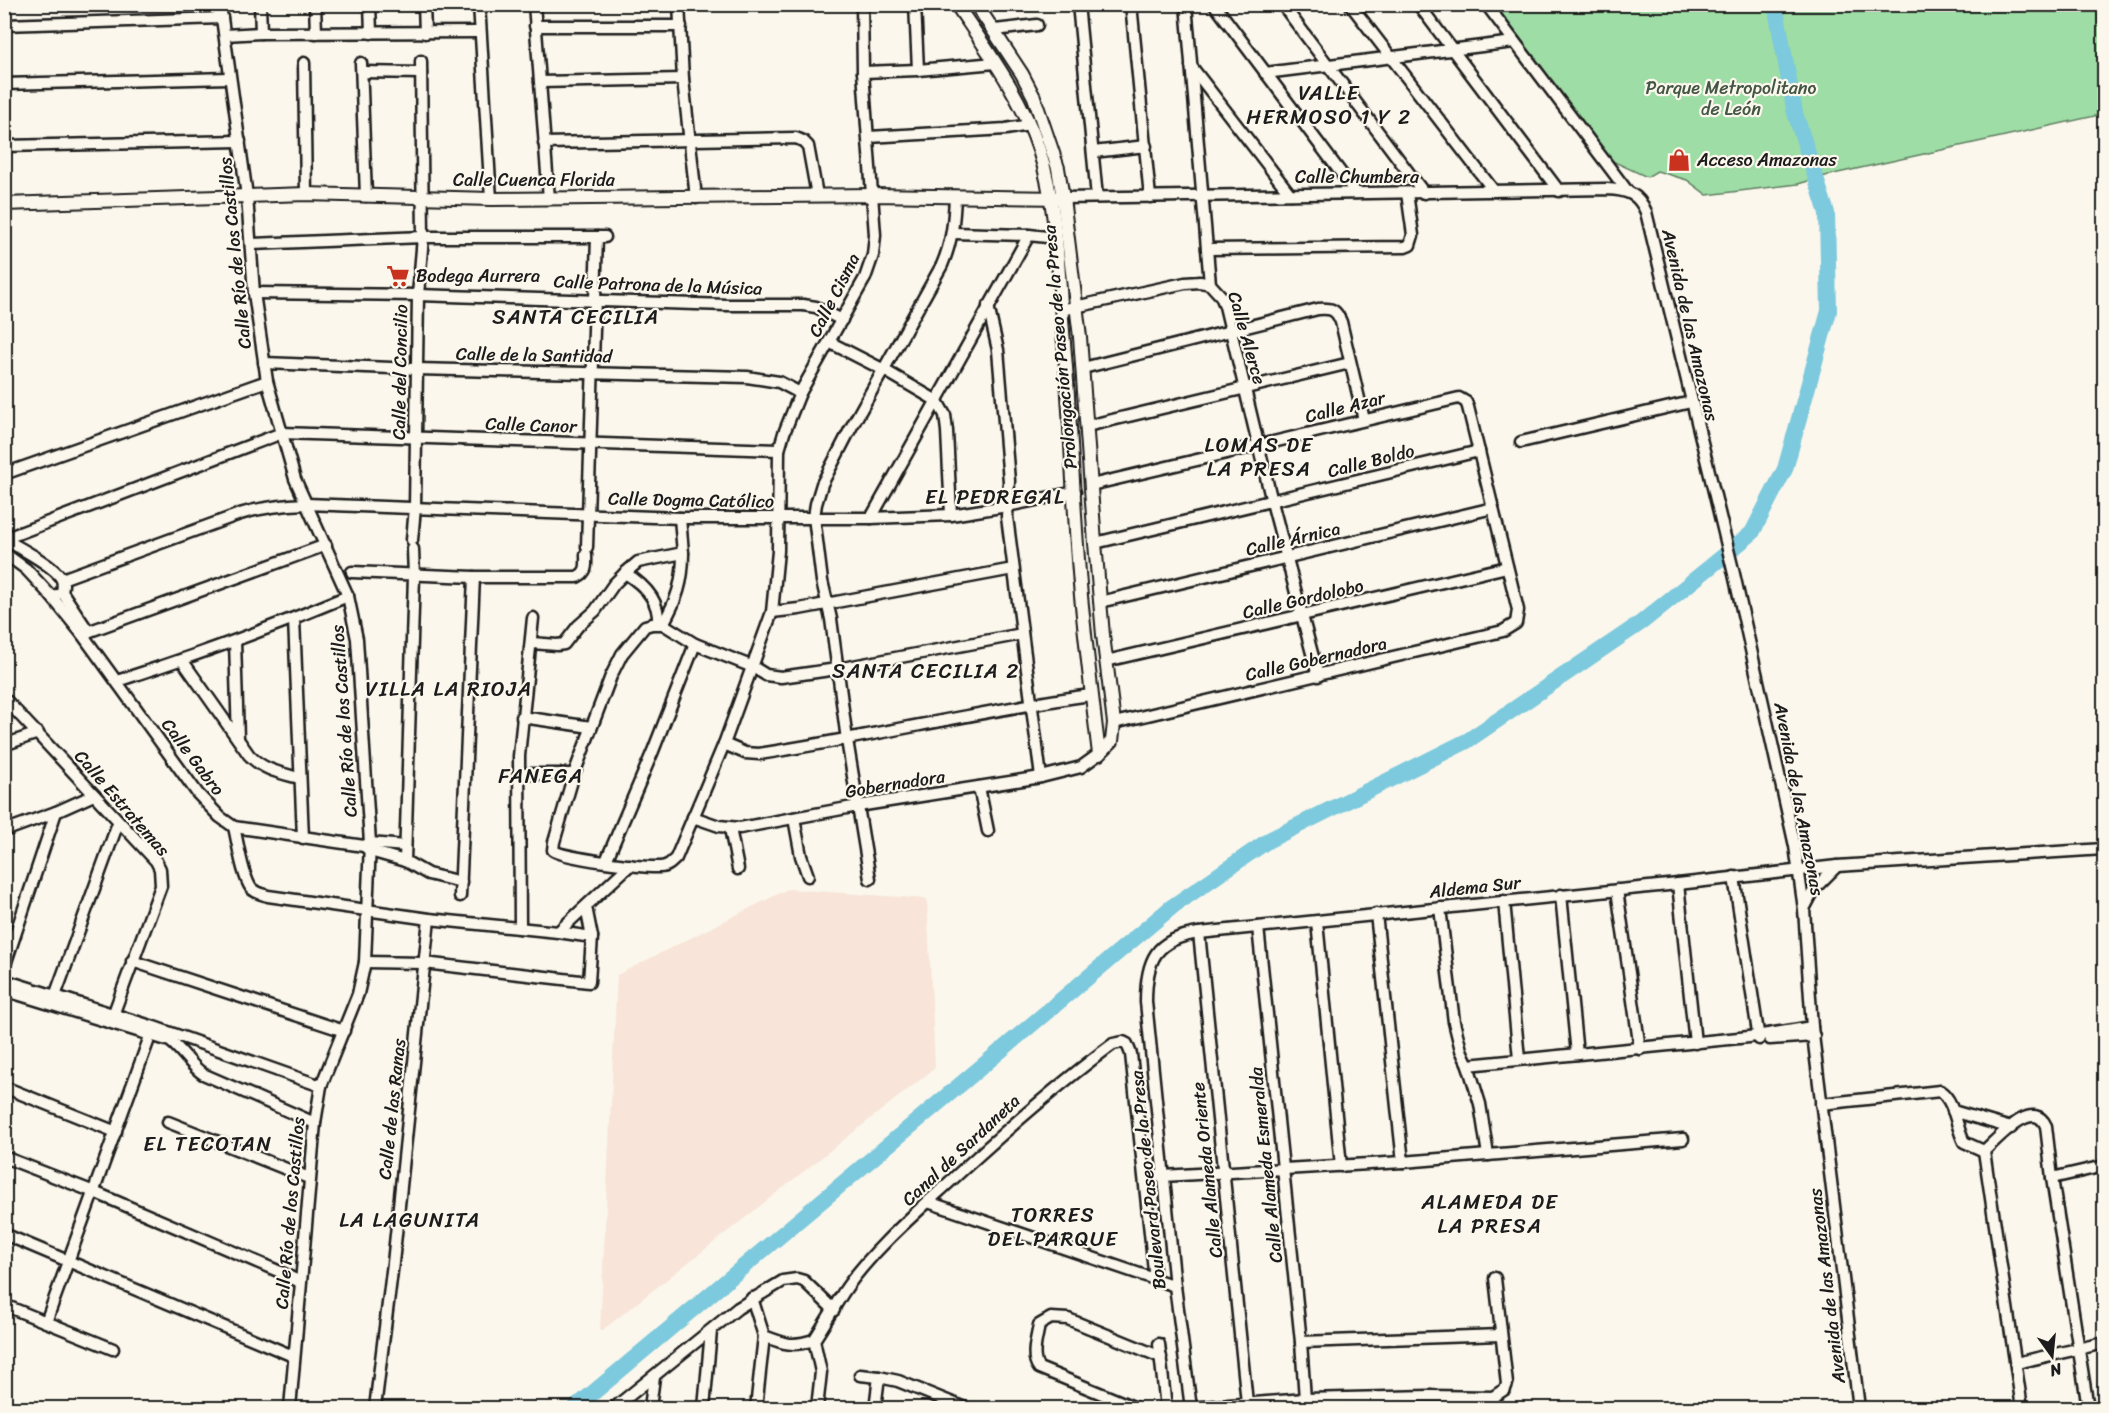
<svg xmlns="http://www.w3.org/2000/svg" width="2109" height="1413" font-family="Sriracha,sans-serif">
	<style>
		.built { fill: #f8e4d8 }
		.green { fill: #9edda5; stroke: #5d7c60; stroke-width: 1.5 }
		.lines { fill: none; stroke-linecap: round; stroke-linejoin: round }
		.river { stroke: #7dc9dd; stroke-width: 16 }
		.minor-casing { stroke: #1c1c1c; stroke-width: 15 }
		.tertiary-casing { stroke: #1c1c1c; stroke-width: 16 }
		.minor { stroke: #fbf7ec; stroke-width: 10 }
		.tertiary { stroke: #fbf7ec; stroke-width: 12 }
		.labels { text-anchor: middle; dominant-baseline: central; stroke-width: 4.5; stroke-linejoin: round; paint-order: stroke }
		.park-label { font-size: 18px; fill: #435645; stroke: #fbf7ec }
		.poi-label { font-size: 18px; fill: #1c1c1c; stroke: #fbf7ec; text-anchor: start }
		.street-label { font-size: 18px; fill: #1c1c1c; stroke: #fbf7ec }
		.quarter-label { font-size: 21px; letter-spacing: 1.5px; fill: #1c1c1c; stroke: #fbf7ec }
	</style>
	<rect width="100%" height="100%" fill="#fbf7ec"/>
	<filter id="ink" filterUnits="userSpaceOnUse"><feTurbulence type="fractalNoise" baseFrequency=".0167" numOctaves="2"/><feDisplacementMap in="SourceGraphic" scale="12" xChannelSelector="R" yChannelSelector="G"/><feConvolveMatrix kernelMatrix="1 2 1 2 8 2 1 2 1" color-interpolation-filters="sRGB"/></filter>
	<g filter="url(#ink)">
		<polygon class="built" points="788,889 927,899 935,1068 600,1332 617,975"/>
		<polygon class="green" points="1491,5 2104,5 2104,114 1829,175 1798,184 1707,195 1687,180 1657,171 1647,177 1610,160"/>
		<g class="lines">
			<polyline class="river" points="575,1408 1173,906 1269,840 1467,741 1642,622 1752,533 1785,469 1829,311 1827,213 1795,113 1775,4"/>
			<g class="minor-casing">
				<g id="minor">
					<polyline points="220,4 247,196 254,293 267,381 295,479 348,596 357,639 370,843 365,962 358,994 321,1086 315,1123 290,1408"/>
					<polyline points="260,4 261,33"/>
					<polyline points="315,4 316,33"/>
					<polyline points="370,4 371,33"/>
					<polyline points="424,4 425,33"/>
					<polyline points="479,4 491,199"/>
					<polyline points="534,4 549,199"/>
					<polyline points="679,4 683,79 696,198"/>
					<path d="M862 4 863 72 875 235 873 255 865 278 800 393 784 433 779 450 778 551 772 612 724 744 676 858C671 863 667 867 660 867 645 868 561 858 553 850L554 842 574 774 611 676 622 654 645 626 652 624H663L695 644 753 667 766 675 781 677 837 669 1022 634"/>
					<polyline points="915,4 918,70"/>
					<polyline points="1078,4 1097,197"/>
					<polyline points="1131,4 1150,197"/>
					<polyline points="1186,4 1210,284 1221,296 1225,306 1272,502 1318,676"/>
					<polyline points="1214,4 1356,193"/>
					<polyline points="1282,4 1424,193"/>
					<polyline points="1350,4 1494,191"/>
					<polyline points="1418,4 1559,191"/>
					<polyline points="1486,4 1628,192"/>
					<polyline points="4,25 222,18"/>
					<polyline points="535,26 681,26"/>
					<polyline points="995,30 1037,25"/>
					<polyline points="225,35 261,33 480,32"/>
					<polyline points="304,63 306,194"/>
					<polyline points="361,63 366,196"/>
					<polyline points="1191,66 1290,194"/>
					<polyline points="362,72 421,73"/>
					<polyline points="863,72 918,70 995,63"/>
					<polyline points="1265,73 1514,42"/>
					<polyline points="540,82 683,79"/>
					<polyline points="4,84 229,78"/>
					<polyline points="869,137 1006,129 1029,125"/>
					<polyline points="544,143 796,138 803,141 808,146 817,195"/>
					<polyline points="4,146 240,141"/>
					<polyline points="1093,152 1146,146"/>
					<path d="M1063 198 1607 189C1627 190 1638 193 1646 212L1734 574 1795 846 1804 909 1812 1027 1859 1408"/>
					<polyline points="953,233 1029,235"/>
					<polyline points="252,244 423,237 605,237"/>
					<polyline points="1207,249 1405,247 1410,245 1413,235 1407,193"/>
					<polyline points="254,293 418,295 727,305 803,305 816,307 842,320"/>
					<polyline points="988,306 998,350 1009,481 1007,517 1041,777"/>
					<polyline points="1061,310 1185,283 1200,282 1210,284"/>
					<polyline points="829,342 884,370 937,401 945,415 947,431 951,515"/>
					<polyline points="264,363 417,369 747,377 779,382 800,393"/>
					<path d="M1083 368 1318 309C1331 308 1336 309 1341 322L1364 420"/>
					<polyline points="1087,426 1350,363"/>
					<polyline points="1521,442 1691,402"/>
					<polyline points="4,474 267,381"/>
					<polyline points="1091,485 1459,398 1466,402 1468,407 1518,610 1516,623 1503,631 1114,723"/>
					<polyline points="871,518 1029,235 1056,238"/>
					<polyline points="4,539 282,433 779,450"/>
					<path d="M4 539C18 547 53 565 61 578 64 583 63 587 62 592L88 631"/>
					<polyline points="412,540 415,508 418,295 423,237 421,61"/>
					<polyline points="1095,543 1479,451"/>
					<polyline points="587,547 597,237"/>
					<polyline points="4,553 26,569 52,597 56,595"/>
					<path d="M352 572 474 577H577C588 572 586 565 586 554"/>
					<path d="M625 573C643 584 660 600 658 623"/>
					<path d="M62 579 240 514C262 507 283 505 306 504L680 518H871L951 515 1007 506 1075 492"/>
					<polyline points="52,597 82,634 198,794 220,817 234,827 364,846 370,851 405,861 428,874 461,882"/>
					<polyline points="1100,602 1493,508"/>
					<polyline points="772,612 799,609 1013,569"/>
					<polyline points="294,619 303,838"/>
					<path d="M663 624C677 599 683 583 683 553"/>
					<polyline points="82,634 326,545"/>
					<polyline points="235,641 238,739"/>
					<polyline points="532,643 557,645 564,644 578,626 595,611 614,584 625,573 638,562 683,553 680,518"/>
					<path d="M182 660 249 755C263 770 280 773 299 778"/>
					<polyline points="1106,661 1507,567"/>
					<path d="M117 681C195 656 272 628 348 596"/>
					<polyline points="4,698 156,861 160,869 161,886 113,1015"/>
					<polyline points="522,717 591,727"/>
					<path d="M724 744 745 753 759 754C870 737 979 711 1090 695"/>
					<polyline points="4,745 38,733"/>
					<polyline points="519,774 574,774"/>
					<polyline points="979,787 988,831"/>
					<polyline points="693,817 719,826 740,828 858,806 1041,777 1081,767 1099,754"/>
					<polyline points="794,818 801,856 808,876"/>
					<path d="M234 827C238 843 242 875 251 888 255 893 262 894 268 896L429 919 558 932 592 937"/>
					<polyline points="730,828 738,869"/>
					<polyline points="4,831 56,812 94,795"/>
					<polyline points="364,846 370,843 405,846"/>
					<polyline points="405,861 414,576 413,549"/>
					<polyline points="606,861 653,751 695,644"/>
					<polyline points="1734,877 1759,1039"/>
					<path d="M870 879 847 740 831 619 822 581 814 517 816 504 822 484 852 426 942 265C952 242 954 221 955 196"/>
					<polyline points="1678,884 1695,1043"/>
					<polyline points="1617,890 1640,1049"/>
					<polyline points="1561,895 1577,1054"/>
					<polyline points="460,896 474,577"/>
					<polyline points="1504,901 1519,1059"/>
					<polyline points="1440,908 1454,1022 1461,1050 1468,1065 1480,1104 1488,1155"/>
					<polyline points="1804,909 1815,888 1837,866"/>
					<polyline points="1376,914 1403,1162"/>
					<polyline points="1317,922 1341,1166"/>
					<polyline points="1258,927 1301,1342 1305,1399"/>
					<polyline points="520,928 519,756 533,618"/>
					<polyline points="558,932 630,865"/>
					<polyline points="1199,933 1247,1403"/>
					<polyline points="132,961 344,1031"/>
					<polyline points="365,962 424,963 589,982 592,937 586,907"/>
					<polyline points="4,968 56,812"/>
					<polyline points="4,980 154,1027 321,1086"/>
					<path d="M4 990 170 1041C183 1051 190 1065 203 1074L315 1123"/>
					<polyline points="55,996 118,823"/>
					<polyline points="1770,1039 1814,1036"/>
					<polyline points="1468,1065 1749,1037 1812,1027"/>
					<polyline points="4,1087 116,1132"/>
					<path d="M1821 1104 1940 1091C1955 1101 1956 1127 1964 1142L1984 1151"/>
					<polyline points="1953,1111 2011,1128"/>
					<polyline points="168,1122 309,1178"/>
					<polyline points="4,1157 94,1192 278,1271 300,1282"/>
					<polyline points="1145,1173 1163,1176 1403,1162 1683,1139"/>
					<polyline points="2052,1178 2104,1166"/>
					<polyline points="928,1202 1175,1286"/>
					<polyline points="4,1234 293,1356"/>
					<path d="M752 1298 764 1336C784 1344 792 1347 814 1340"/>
					<polyline points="4,1305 113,1349"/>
					<polyline points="46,1322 152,1031"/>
					<polyline points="1301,1342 1501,1335"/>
					<polyline points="1159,1344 1166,1408"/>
					<polyline points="2016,1363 2104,1343"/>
					<polyline points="860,1375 879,1377 898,1381 965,1408"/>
					<polyline points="375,1408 393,1263 429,919"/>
					<polyline points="614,1408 738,1308 783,1281 797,1279 804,1281 834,1310"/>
					<polyline points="650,1408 654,1377"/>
					<polyline points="704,1408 711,1331"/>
					<polyline points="756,1408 764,1336"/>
					<path d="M817 1408 821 1372 814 1340C824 1325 833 1309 843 1293 867 1256 910 1218 943 1188 998 1137 1053 1088 1113 1044L1123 1042 1127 1044 1131 1054 1155 1280"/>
					<polyline points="875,1408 879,1377"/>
					<path d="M1136 1408 1039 1368C1030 1357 1037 1338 1039 1325L1051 1318 1068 1319 1161 1357"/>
					<polyline points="1190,1408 1305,1399 1430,1396 1493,1397 1505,1389 1507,1384 1495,1278"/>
					<path d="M1191 1408 1175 1286 1146 1002C1146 960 1155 939 1199 933L1678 884 1837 866 2104 849"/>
					<path d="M2022 1408 1984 1151C1998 1139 2033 1097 2046 1126L2052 1178 2088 1408"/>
				</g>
			</g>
			<g class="tertiary-casing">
				<g id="tertiary">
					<path d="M956 4C987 50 1022 97 1039 150 1059 212 1058 279 1064 343 1072 430 1073 518 1082 606 1087 655 1093 705 1099 754"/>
					<polyline points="976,4 1022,74 1034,97 1058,168 1063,198 1080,337 1095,543 1103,635 1114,723 1112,741 1099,754"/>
					<polyline points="4,204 306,194 491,199 873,195 1063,198"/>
				</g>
			</g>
			<use href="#minor" class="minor"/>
			<use href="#tertiary" class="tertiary"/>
		</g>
	</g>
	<defs>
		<g id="shop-bare" transform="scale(1.8)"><path d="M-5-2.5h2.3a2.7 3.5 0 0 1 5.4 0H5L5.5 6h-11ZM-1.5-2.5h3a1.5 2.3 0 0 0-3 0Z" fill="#c8321e" stroke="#fbf7ec" stroke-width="2.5" paint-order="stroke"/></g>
		<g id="supermarket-bare" transform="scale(1.8)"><path d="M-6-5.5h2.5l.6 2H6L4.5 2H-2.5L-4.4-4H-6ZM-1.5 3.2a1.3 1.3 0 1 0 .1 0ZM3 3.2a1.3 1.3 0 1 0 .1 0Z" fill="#c8321e" stroke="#fbf7ec" stroke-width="2.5" paint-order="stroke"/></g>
	</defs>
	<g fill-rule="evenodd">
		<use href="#shop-bare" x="1679" y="160"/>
		<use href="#supermarket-bare" x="398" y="276"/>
	</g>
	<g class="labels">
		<g class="park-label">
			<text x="1731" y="88">Parque Metropolitano<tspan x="1731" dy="21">de León</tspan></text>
		</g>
		<g class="poi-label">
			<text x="1697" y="160">Acceso Amazonas</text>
			<text x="416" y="276">Bodega Aurrera</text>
		</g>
		<g class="street-label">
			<text x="1357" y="177">Calle Chumbera</text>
			<text x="534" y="180">Calle Cuenca Florida</text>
			<text transform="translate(235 253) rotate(-96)">Calle Río de los Castillos</text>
			<text transform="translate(658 285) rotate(2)">Calle Patrona de la Música</text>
			<text transform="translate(834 295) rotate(-63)">Calle Cisma</text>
			<text transform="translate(1690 325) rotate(77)">Avenida de las Amazonas</text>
			<text transform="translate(1247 338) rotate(74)">Calle Alerce</text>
			<text transform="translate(1060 347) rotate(-95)">Prolongación Paseo de la Presa</text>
			<text transform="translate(534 355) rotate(1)">Calle de la Santidad</text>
			<text transform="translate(400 372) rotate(-89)">Calle del Concilio</text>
			<text transform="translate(1345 407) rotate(-14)">Calle Azar</text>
			<text transform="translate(531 425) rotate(2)">Calle Canor</text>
			<text transform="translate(1371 461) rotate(-14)">Calle Boldo</text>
			<text transform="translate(691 500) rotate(1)">Calle Dogma Católico</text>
			<text transform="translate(1293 539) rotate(-13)">Calle Árnica</text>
			<text transform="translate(1303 599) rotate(-13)">Calle Gordolobo</text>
			<text transform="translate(1316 659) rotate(-13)">Calle Gobernadora</text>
			<text transform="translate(344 721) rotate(-94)">Calle Río de los Castillos</text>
			<text transform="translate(193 757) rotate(53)">Calle Gabro</text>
			<text transform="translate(895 784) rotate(-9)">Gobernadora</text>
			<text transform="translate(1799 799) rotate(79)">Avenida de las Amazonas</text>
			<text transform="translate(122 803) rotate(49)">Calle Estratemas</text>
			<text transform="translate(1475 887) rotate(-6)">Aldema Sur</text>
			<text transform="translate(392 1109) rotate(-84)">Calle de las Ranas</text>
			<text transform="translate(961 1150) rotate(-43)">Canal de Sardaneta</text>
			<text transform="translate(1266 1165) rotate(-96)">Calle Alameda Esmeralda</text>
			<text transform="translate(1207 1170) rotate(-96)">Calle Alameda Oriente</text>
			<text transform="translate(1148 1180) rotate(-96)">Boulevard Paseo de la Presa</text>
			<text transform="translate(290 1213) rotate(-85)">Calle Río de los Castillos</text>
			<text transform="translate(1827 1286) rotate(-97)">Avenida de las Amazonas</text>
		</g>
		<g class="quarter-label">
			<text x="1329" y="93">VALLE<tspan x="1329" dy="24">HERMOSO 1 Y 2</tspan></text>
			<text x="576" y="317">SANTA CECILIA</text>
			<text x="1259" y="445">LOMAS DE<tspan x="1259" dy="24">LA PRESA</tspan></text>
			<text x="995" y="497">EL PEDREGAL</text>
			<text x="926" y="671">SANTA CECILIA 2</text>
			<text x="449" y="689">VILLA LA RIOJA</text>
			<text x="541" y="776">FANEGA</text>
			<text x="208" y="1144">EL TECOTAN</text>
			<text x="1490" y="1202">ALAMEDA DE<tspan x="1490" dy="24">LA PRESA</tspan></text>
			<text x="1053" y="1215">TORRES<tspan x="1053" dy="24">DEL PARQUE</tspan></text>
			<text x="410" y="1220">LA LAGUNITA</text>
		</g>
	</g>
	<rect width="2109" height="1413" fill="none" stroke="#fbf7ec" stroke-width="24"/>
	<rect x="12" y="12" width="2085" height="1389" fill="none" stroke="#1c1c1c" stroke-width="2" filter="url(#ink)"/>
	<g transform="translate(2052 1356) rotate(165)" stroke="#fbf7ec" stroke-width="4.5" paint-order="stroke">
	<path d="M0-4.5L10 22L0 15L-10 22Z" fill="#1c1c1c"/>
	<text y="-9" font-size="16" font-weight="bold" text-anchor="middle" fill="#1c1c1c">N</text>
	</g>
</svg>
